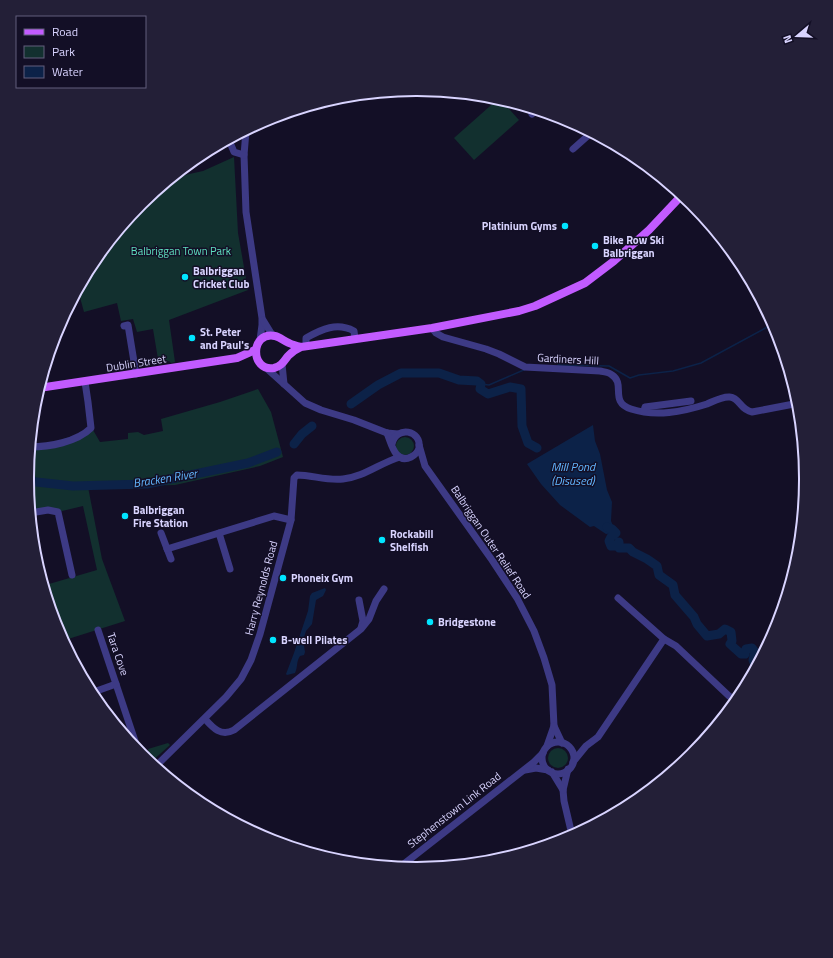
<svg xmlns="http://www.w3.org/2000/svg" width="833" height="958" font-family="'Titillium Web',sans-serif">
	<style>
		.green { fill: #12302f }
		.water { fill: #0c2248 }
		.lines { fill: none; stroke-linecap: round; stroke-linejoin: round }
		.stream { stroke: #0c2248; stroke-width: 1.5 }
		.river { stroke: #0c2248; stroke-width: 9 }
		.minor { stroke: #3d3a85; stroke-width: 7 }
		.major { stroke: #c25bff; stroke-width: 8 }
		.poi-dot { fill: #00e5ff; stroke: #130f26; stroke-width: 1.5 }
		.labels { text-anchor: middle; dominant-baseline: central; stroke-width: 3; stroke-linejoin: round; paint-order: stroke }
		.poi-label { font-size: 11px; font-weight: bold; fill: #d9d4ff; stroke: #130f26; text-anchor: start }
		.park-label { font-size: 11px; fill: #5fe0c0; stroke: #130f26 }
		.street-label { font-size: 11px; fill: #d9d4ff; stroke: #130f26 }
		.water-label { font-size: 12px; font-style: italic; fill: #62b6ff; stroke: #130f26 }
		.rim { fill: none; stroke: #d9d4ff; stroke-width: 2 }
	</style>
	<rect width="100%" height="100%" fill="#130f26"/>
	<g class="green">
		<polygon points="498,99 501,100 519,120 474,160 454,138"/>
		<polygon points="234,157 238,233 248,290 169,320 175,362 171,363 169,361 159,365 153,329 137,332 133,319 121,321 117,303 84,312 78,290 93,262 141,203 164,185 174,182 185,175 203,171"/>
		<polygon points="258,389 271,412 283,457 260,466 175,485 88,487 102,559 125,621 65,640 49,584 97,570 83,506 58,512 30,513 27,479 30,449 93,430 100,442 128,439 128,433 138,432 144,435 163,431 161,419 220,402"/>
		<circle cx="405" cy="446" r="9"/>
		<polygon points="168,743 170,745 151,762 145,758 149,756 148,749"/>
		<circle cx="558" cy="758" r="10"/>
	</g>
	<g class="water">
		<polygon points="593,425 595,441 600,454 607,490 612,502 611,521 616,533 606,534 594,526 590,527 560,505 541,484 527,464"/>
		<path d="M325 588 326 590 323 596 316 600 312 624 306 631 303 640 305 652 304 655 300 656C296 662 298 667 295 673L287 675 286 674 294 653 308 611 310 596 312 593Z"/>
	</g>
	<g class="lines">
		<g class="stream">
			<polyline points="558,365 609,366 630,378 639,375 673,371 701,363 773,324"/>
			<polyline points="481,384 489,385 526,369"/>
		</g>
		<g class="river">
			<polyline points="351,404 378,385 401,373 439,373 459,380 477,381 481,384 480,389 488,394 510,387 521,389 522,426 528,443 537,448"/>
			<polyline points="294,444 302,434 312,426"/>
			<polyline points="27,481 73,486 147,484 248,463 277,452"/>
			<polyline points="607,527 612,529 616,533 611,537 609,541 611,546 616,546 619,542 619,548 629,548 633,552 647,559 657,566 659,575 673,585 675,595 694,617 697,624 707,636 719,634 725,629 731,632 732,641 730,644 741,654 745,654 746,649 752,648 755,652 753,660 756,667"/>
		</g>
		<g class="minor">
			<polyline points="532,114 536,110"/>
			<polyline points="246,131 244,155 246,212 262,318 262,325 260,340"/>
			<polyline points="229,140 234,152 244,155"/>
			<polyline points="573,149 591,133"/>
			<polyline points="263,320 271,333 274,336"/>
			<polyline points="124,326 128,325 136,374"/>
			<path d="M432 328 436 333 443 337 486 349 499 354 525 367 600 371C604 372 609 372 612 375 626 384 609 402 631 409 656 417 682 412 707 404 714 401 723 396 730 397 740 398 740 410 752 412L799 403"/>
			<path d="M306 346V338C322 329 337 322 354 331L355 339"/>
			<polyline points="282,364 284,384"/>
			<polyline points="265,367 305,403 321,410 354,420 387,433 398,434"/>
			<polyline points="644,411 645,407 691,401"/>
			<path d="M387 433C391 442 395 465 411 457 415 455 418 452 419 448 422 430 396 425 392 444"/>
			<polyline points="419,445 425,466 492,560 517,598 534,631 544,658 552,685 554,726 547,746"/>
			<path d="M30 447C49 447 77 442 91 428L88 402 85 382"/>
			<polyline points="30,513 48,510 58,512 72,575"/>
			<polyline points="161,533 171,559"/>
			<polyline points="219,533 230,569"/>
			<polyline points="167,549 274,516 291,520"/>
			<polyline points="359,600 363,621 361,628"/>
			<polyline points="98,630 138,750"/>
			<polyline points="664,639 676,646 729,696 736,700"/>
			<polyline points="91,693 116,684"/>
			<path d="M205 719C213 728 221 737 234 730L361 629 369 619 376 601 384 589"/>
			<polyline points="554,726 562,743"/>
			<circle cx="558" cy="758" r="16"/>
			<polyline points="573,762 586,746 598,737 664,639 618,598"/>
			<path d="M156 766 226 697 241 679 251 660 260 634 291 520 294 478 297 475C312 475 327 481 343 479 364 477 380 463 400 457"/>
			<polyline points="568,769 563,790 564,801 572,835"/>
			<polyline points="525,770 536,768 548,770"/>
			<polyline points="552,772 563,790"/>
			<polyline points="400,867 534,762 543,753"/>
		</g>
		<g class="major">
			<path d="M301 347C297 346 293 345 289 343 284 341 280 337 275 336 250 331 250 372 274 368 282 366 284 361 288 356 292 352 296 349 301 347L432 328 519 311 535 306 585 283 614 261 649 230 682 195"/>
			<polyline points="39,388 237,358 255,350"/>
		</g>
	</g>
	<g class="poi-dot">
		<circle cx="565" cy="226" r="4"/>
		<circle cx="595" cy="246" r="4"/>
		<circle cx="185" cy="277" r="4"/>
		<circle cx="192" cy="338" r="4"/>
		<circle cx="125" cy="516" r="4"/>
		<circle cx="382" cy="540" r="4"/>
		<circle cx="283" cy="578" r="4"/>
		<circle cx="430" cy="622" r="4"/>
		<circle cx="273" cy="640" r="4"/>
	</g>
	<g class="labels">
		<g class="poi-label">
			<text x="557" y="226" text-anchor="end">Platinium Gyms</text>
			<text x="603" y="240">Bike Row Ski<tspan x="603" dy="13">Balbriggan</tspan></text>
			<text x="193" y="271">Balbriggan<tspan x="193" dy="13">Cricket Club</tspan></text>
			<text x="200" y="332">St. Peter<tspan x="200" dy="13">and Paul's</tspan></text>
			<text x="133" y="510">Balbriggan<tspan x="133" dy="13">Fire Station</tspan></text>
			<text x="390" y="534">Rockabill<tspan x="390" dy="13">Shelfish</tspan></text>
			<text x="291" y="578">Phoneix Gym</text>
			<text x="438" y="622">Bridgestone</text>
			<text x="281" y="640">B-well Pilates</text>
		</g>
		<g class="park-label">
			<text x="181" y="251">Balbriggan Town Park</text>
		</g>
		<g class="street-label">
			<text transform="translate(568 359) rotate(3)">Gardiners Hill</text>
			<text transform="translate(136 363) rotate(-9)">Dublin Street</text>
			<text transform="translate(491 542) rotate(56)">Balbriggan Outer Relief Road</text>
			<text transform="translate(261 588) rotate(-75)">Harry Reynolds Road</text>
			<text transform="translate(118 654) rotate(71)">Tara Cove</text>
			<text transform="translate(454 810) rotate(-38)">Stephenstown Link Road</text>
		</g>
		<g class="water-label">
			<text x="573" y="466">Mill Pond<tspan x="573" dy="14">(Disused)</tspan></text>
			<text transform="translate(165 478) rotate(-9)">Bracken River</text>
		</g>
	</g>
	<path d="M0 0H833V958H0ZM416 96H417A382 382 0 0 1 799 478V480A382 382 0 0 1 417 862H416A382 382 0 0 1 34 480V478A382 382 0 0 1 416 96Z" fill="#231f37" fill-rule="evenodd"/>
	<path class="rim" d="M416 96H417A382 382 0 0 1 799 478V480A382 382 0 0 1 417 862H416A382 382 0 0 1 34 480V478A382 382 0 0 1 416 96Z"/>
	<rect x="16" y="16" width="130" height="72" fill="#130f26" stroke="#625e7d"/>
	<rect x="24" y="29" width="20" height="6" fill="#c25bff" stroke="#625e7d"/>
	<text x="52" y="36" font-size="12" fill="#d9d4ff">Road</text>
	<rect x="24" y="46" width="20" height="12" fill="#12302f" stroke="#625e7d"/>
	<text x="52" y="56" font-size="12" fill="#d9d4ff">Park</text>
	<rect x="24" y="66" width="20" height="12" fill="#0c2248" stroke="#625e7d"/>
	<text x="52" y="76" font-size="12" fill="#d9d4ff">Water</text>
	<g transform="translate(797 36) rotate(251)" stroke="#130f26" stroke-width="3" paint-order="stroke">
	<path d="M0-3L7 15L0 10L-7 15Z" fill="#d9d4ff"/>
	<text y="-6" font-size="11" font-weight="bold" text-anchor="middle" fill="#d9d4ff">N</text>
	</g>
</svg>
